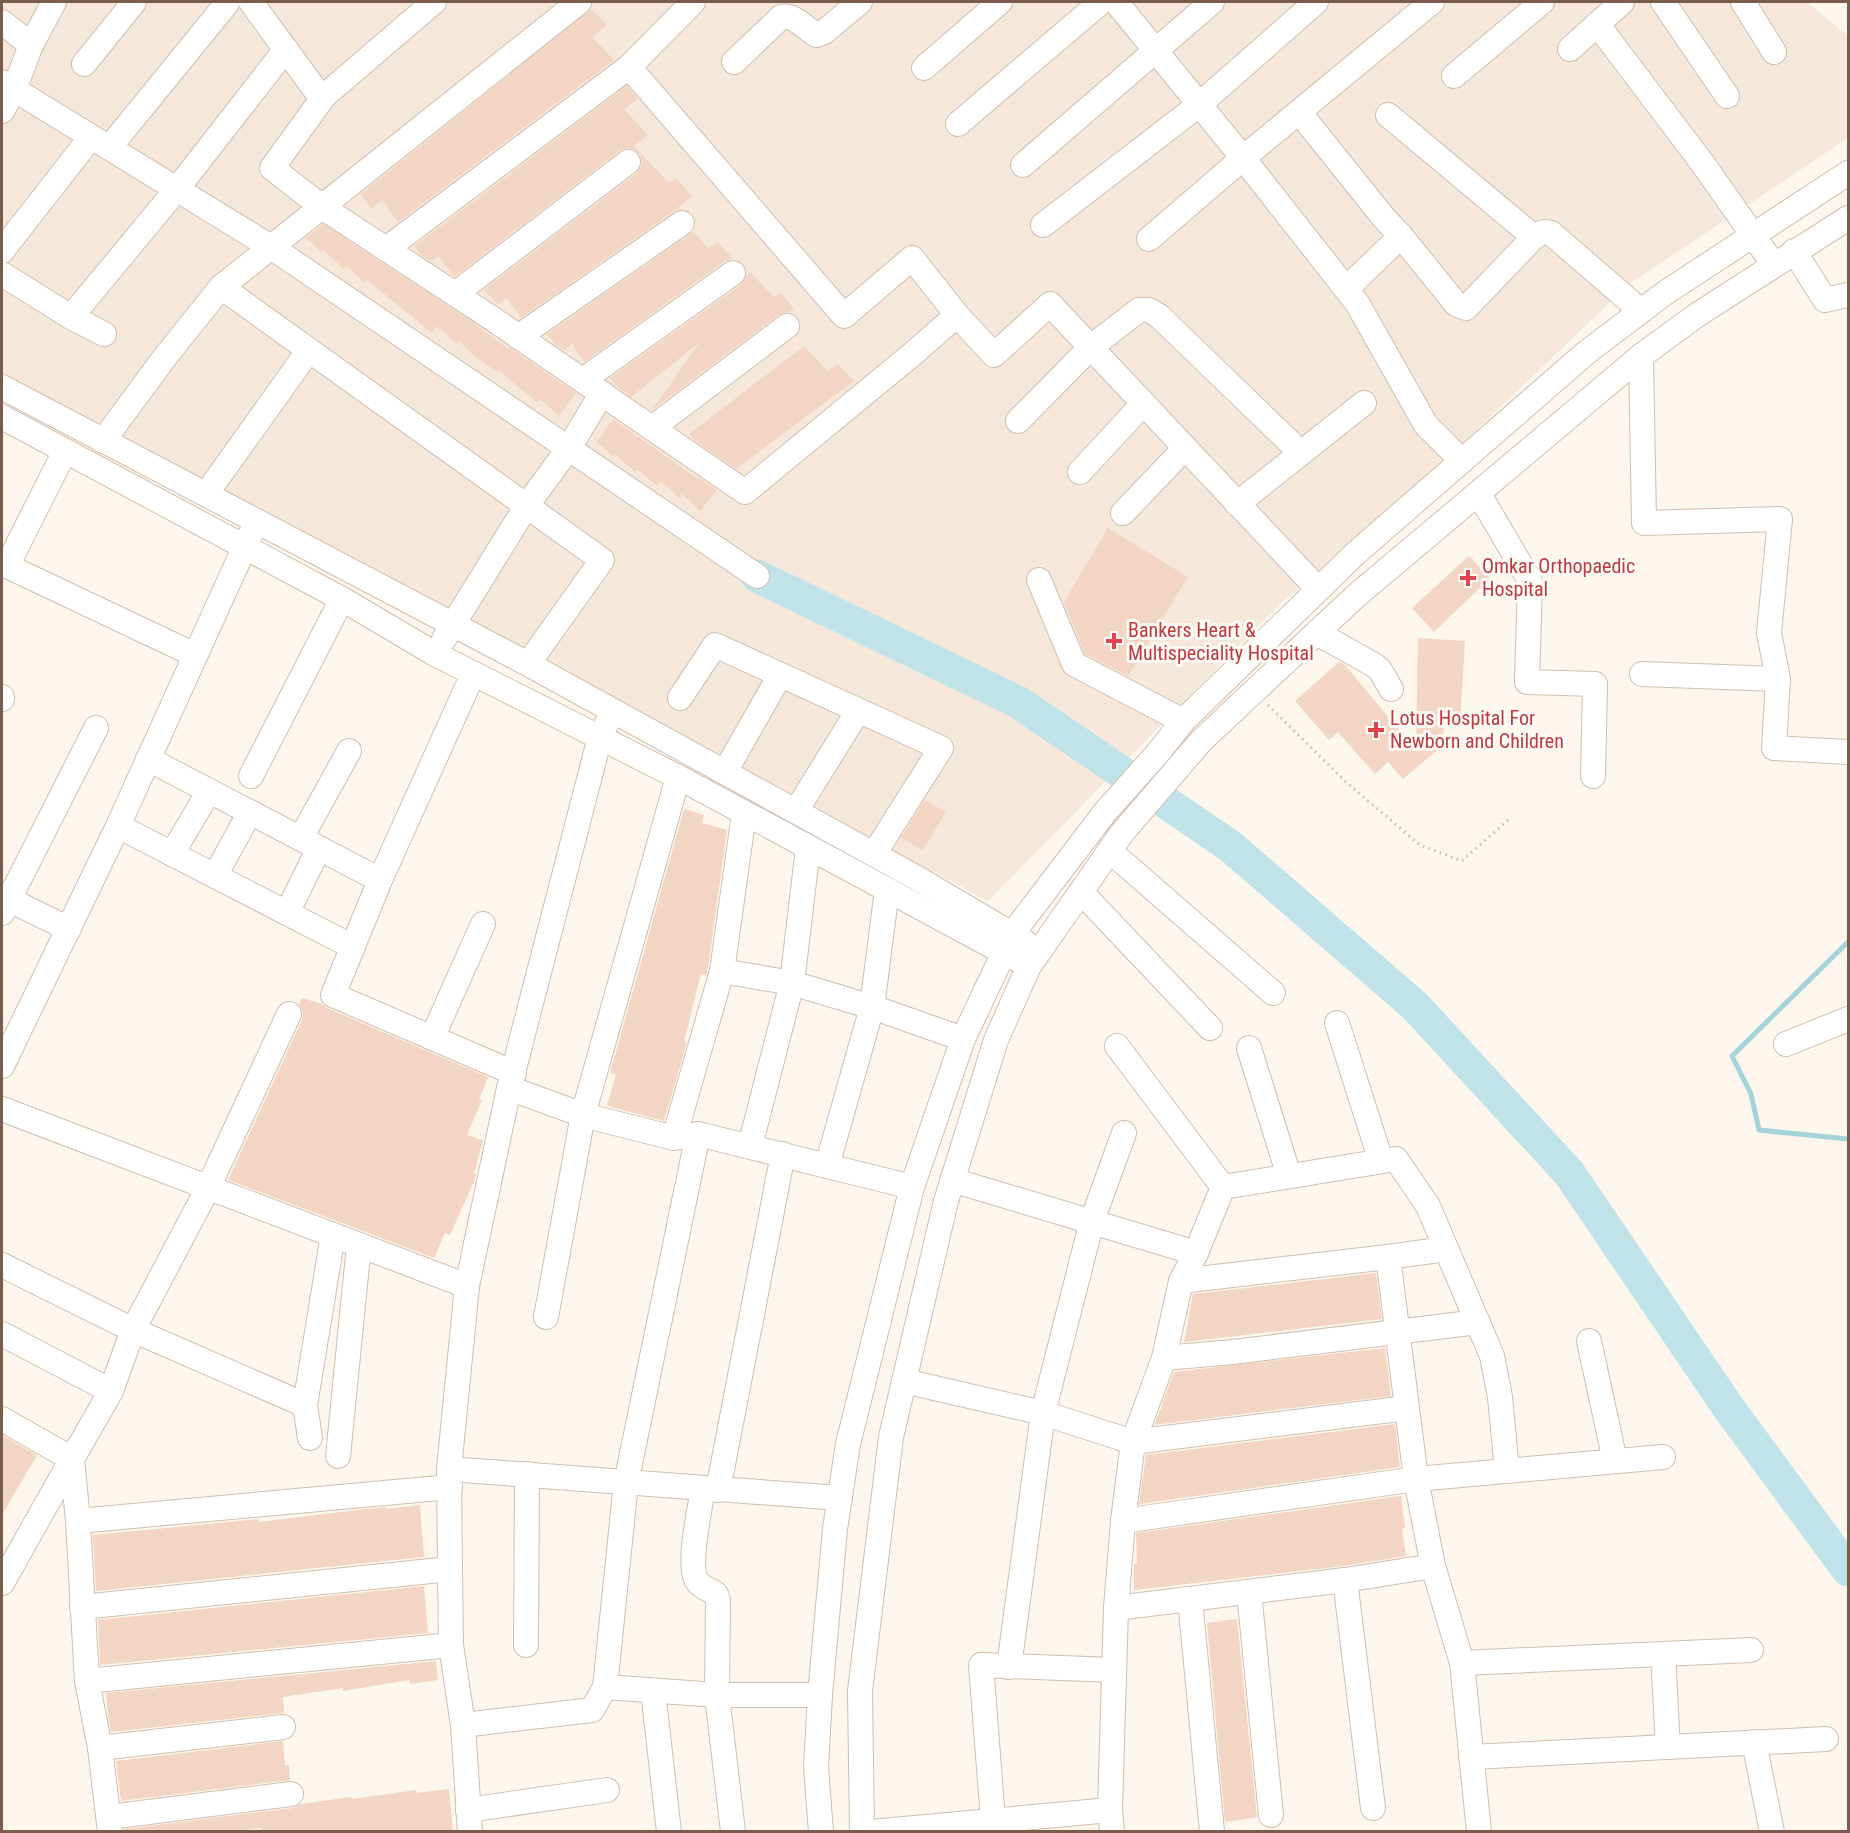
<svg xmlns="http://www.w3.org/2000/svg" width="1850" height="1833" font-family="'Roboto Condensed',sans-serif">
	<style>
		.residential { fill: #f5e8da }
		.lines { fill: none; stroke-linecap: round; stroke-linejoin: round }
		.stream { stroke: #a5d3da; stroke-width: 5 }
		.river { stroke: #bfe3e8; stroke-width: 33 }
		.building { fill: #f3d5c3 }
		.minor-casing { stroke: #d1beb0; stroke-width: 26 }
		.path { stroke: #d9b8a5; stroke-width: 3; stroke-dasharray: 1.5 4.5; stroke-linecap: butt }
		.minor { stroke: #fff; stroke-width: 24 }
		.health-dot { fill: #e0444e; stroke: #fffaf3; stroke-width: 2 }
		.labels { text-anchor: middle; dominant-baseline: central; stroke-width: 6; stroke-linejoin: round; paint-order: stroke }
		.health-label { font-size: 20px; fill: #be3a42; stroke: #fffaf3; text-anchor: start }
	</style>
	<rect width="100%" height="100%" fill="#fdf6ec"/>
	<polygon class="residential" points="2,2 1807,2 1848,36 1848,138 1628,285 1402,501 1279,605 988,901 2,378"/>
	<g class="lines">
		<polyline class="stream" points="1848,942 1732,1056 1751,1094 1759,1130 1848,1139"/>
		<polyline class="river" points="757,576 1018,702 1230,846 1415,1006 1569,1173 1730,1410 1848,1570"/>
	</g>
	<g class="building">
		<polygon points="591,9 607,25 592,37 614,60 398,222 382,200 371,209 361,194"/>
		<polygon points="627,86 638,99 624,109 648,135 634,146 669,183 676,178 692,196 674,211 521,318 507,298 498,305 484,290 637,173 641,168 642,161 640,154 634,149 627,148 619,151 454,277 438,256 431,262 421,255 414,246"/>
		<polygon points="323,224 471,321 508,349 509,348 513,350 576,393 559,416 540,399 537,402 498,370 497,372 473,355 459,341 457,344 437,326 432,333 367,280 365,283 346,266 344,269 323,250 321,252 306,238"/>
		<polygon points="693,232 709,249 718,242 733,259 725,261 584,362 572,344 564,350 555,344 547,334"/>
		<polygon points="750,272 774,297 781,293 795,310 778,315 652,410 699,343 631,397 615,385 610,378 741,285"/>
		<polygon points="804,346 828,371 838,364 854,381 736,469 693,439 689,434"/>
		<polygon points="613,419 701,481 697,477 717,490 700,511 682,494 679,498 661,481 657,486 637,469 635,472 615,454 613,456 597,442"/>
		<polygon points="1108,528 1188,577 1128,676 1085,654 1064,602"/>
		<polygon points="1469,556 1490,578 1434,632 1412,608"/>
		<polygon points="1418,638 1465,641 1460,725 1444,725 1442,746 1403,779 1388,762 1375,774 1338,732 1329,740 1295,701 1339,662 1344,664 1416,750"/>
		<polygon points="925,800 946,812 923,850 901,838"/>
		<polygon points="684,809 704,815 702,823 727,830 708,968 706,975 701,974 684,1041 687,1042 664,1121 607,1106 616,1075 610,1073"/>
		<polygon points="302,998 322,1004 327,1008 488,1077 479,1099 482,1100 467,1135 483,1140 474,1173 476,1173 475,1179 450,1235 445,1233 434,1258 228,1180 302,1020 303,1012 299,1004"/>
		<polygon points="1376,1273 1382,1319 1184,1342 1193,1294"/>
		<polygon points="1385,1348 1391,1396 1154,1425 1160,1410 1162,1409 1162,1404 1174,1372"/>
		<polygon points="1395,1424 1400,1467 1139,1504 1146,1455"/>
		<polygon points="2,1435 37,1455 2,1515"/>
		<polygon points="1401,1496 1405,1528 1402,1529 1406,1556 1343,1566 1134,1590 1134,1564 1137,1564 1136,1533"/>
		<polygon points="420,1505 424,1557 96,1591 93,1535 259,1519 259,1522 357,1510 387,1507 387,1509"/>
		<polygon points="424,1586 428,1633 100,1665 98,1620"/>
		<polygon points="1237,1619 1257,1817 1225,1822 1207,1623"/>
		<polygon points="436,1661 438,1680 410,1684 409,1680 343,1691 343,1688 283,1697 284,1713 111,1732 108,1715 106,1693"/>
		<polygon points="283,1741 285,1765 289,1765 290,1780 121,1801 116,1761"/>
		<polygon points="449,1789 453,1832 262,1832 262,1828 225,1832 124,1832 124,1829 293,1808 301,1804 351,1797 352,1799 416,1790 416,1793"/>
	</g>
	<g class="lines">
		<g class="minor-casing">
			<g id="minor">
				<polyline points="251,2 322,99 272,168 322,207 493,319 745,492 915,352 957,315 994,355 1050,304 1318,589"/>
				<polyline points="1116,2 1243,158 1357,303 1426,425 1462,461"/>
				<polyline points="1663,2 1727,96"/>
				<polyline points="1743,2 1774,52"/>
				<polyline points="2,22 31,45 54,2"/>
				<polyline points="1597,24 1703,164 1774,265"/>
				<polyline points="1570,49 1622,2"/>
				<path d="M734 62 781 17C794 14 805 28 816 35L824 32 860 2"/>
				<polyline points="84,64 134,2"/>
				<polyline points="629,67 693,2"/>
				<polyline points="924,68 1000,2"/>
				<polyline points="1454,76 1542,2"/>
				<polyline points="2,82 271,247 757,576"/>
				<polyline points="322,98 434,2"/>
				<polyline points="2,111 14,90 31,45"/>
				<polyline points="1299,112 1384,218 1401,236 1346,289"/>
				<polyline points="1388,115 1534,237"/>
				<polyline points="958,124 1101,2"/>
				<polyline points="109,148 228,2"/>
				<polyline points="1023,165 1212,2"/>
				<polyline points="1043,225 1200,104 1316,2"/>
				<polyline points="1401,236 1456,304 1466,308 1534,237 1543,232 1551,233 1641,311"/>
				<polyline points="1149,239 1243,158 1432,2"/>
				<polyline points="386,249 629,67 844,316 912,258 957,315"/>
				<polyline points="2,251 91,137"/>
				<polyline points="1794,251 1825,300 1848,295"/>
				<polyline points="2,274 71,317 177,189 286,49"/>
				<polyline points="221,287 602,560 528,664"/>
				<polyline points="455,294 628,162"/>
				<polyline points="71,317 104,334"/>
				<polyline points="518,337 682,223"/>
				<polyline points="1641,356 1644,523 1780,519 1769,633 1778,679 1774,748 1848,752"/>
				<polyline points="583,380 733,273"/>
				<polyline points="2,387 528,664 917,878 1025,942"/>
				<polyline points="2,417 342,599 435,654 678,777 1016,959"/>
				<polyline points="1018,421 1091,347 1139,310 1149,310 1159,316 1301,453"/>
				<polyline points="652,428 787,326"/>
				<polyline points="103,441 165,357 221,287 579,2"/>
				<polyline points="65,451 7,566 195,655"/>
				<polyline points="1080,472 1143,404"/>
				<polyline points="214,483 309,350"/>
				<polyline points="1479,494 1530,581 1527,682 1595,684 1593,776"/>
				<polyline points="1237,504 1364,403"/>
				<polyline points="1123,513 1185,448"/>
				<polyline points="1039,580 1074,664 1183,721"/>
				<polyline points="1317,633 1374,665 1380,670 1391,689"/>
				<polyline points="444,639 527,505 569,448 602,393"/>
				<polyline points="473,674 380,880 333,995 514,1073"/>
				<polyline points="1642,674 1778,679"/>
				<polyline points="2,697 2,699"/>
				<polyline points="680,698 715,645 941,748 874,854"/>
				<polyline points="148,759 380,880"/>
				<polyline points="725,772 780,675"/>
				<polyline points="251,776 342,599"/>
				<polyline points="796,811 858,711"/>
				<polyline points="118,826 353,947"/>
				<polyline points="301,838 349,751"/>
				<polyline points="1110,851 1273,993"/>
				<polyline points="172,854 209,791"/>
				<polyline points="215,876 250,812"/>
				<polyline points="1082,893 1210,1028"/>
				<polyline points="2,896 69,929"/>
				<polyline points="2,913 96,728"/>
				<polyline points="287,913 319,848"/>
				<polyline points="722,971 792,983 872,1007 963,1039"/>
				<polyline points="1337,1023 1381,1161"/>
				<polyline points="432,1038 483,924"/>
				<polyline points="1786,1044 1848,1019"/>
				<polyline points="1117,1046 1223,1187"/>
				<polyline points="1249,1048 1289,1176"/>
				<polyline points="2,1066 118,826 251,533"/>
				<polyline points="509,1088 583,1115 674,1138 698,1134 912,1187"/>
				<polyline points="2,1109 467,1286"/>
				<polyline points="674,1138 722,971 744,814"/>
				<polyline points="750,1146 792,983 808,848"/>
				<polyline points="827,1166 872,1007 887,890"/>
				<polyline points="952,1180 1196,1253"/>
				<polyline points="1388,1257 1416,1479 1433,1566 1462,1663 1479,1832"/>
				<polyline points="2,1265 133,1330 305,1405"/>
				<polyline points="1181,1281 1388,1257 1446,1249"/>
				<polyline points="546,1317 583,1115 678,777"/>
				<polyline points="2,1334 111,1391"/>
				<polyline points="1589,1341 1615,1461"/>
				<polyline points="1164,1358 1233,1352 1478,1322"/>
				<polyline points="904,1381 1043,1413 1133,1442 1407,1408"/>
				<polyline points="2,1419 72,1459 2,1583"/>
				<polyline points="310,1438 305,1405 333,1235"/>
				<polyline points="338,1456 359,1245"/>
				<polyline points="449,1469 840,1498"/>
				<path d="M703 1489C700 1508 687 1566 697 1581 701 1587 710 1590 716 1594L718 1600 717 1695 733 1832"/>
				<polyline points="718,1490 783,1154"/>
				<polyline points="78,1521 450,1487"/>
				<polyline points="1123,1521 1416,1479 1663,1457"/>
				<polyline points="1345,1580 1373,1808"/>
				<polyline points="1249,1592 1271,1815"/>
				<polyline points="1190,1599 1212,1832"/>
				<polyline points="82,1607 450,1569"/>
				<polyline points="1116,1608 1345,1580 1433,1566"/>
				<polyline points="526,1645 527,1474"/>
				<polyline points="1663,1654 1668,1747"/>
				<polyline points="1462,1663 1751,1650"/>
				<polyline points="1009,1667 1043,1413 1092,1221 1124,1133"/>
				<polyline points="87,1681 451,1645"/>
				<polyline points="605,1687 717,1695 820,1695"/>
				<polyline points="653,1691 669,1832"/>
				<polyline points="463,1725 592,1710 605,1687 626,1483 698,1134"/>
				<polyline points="1754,1742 1772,1832"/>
				<polyline points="100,1748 283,1727"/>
				<polyline points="1471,1757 1826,1739"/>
				<polyline points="468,1810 607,1790"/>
				<polyline points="109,1817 291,1794"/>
				<polyline points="993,1820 981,1665 1114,1670"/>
				<polyline points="110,1832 100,1748 87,1681 78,1521 72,1459 111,1391 133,1330 208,1188 289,1014"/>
				<polyline points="470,1832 463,1725 451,1645 450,1569 449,1469 467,1286 509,1088 600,737 607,723"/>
				<polyline points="821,1832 816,1767 820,1695 835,1529 848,1444 912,1187 963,1039 1013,933 1106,811 1157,754 1183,721 1356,553 1587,352 1665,293 1848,173"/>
				<polyline points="862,1832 860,1691 891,1437 946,1201 996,1040 1029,966 1122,833 1201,741 1357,595 1641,356 1697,315 1848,218"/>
				<polyline points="871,1832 1110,1810"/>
				<polyline points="1112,1832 1110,1810 1116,1608 1123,1521 1133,1442 1164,1358 1181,1281 1196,1253 1223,1187 1396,1159 1428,1206 1492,1356 1500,1397 1507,1471"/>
			</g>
		</g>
		<polyline class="path" points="1268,705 1347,783 1420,845 1462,861 1509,819"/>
		<use href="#minor" class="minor"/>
	</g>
	<g class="health-dot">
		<path d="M1465 569h6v6h6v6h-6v6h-6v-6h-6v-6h6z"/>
		<path d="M1111 632h6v6h6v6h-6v6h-6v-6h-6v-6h6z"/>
		<path d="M1373 721h6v6h6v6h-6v6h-6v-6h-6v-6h6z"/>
	</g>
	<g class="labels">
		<g class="health-label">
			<text x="1482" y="566">Omkar Orthopaedic<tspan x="1482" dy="23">Hospital</tspan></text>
			<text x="1128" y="630">Bankers Heart &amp;<tspan x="1128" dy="23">Multispeciality Hospital</tspan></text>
			<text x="1390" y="718">Lotus Hospital For<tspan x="1390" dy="23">Newborn and Children</tspan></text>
		</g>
	</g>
	<rect width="1850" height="1833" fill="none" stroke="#7a5c4d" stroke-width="6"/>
</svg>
